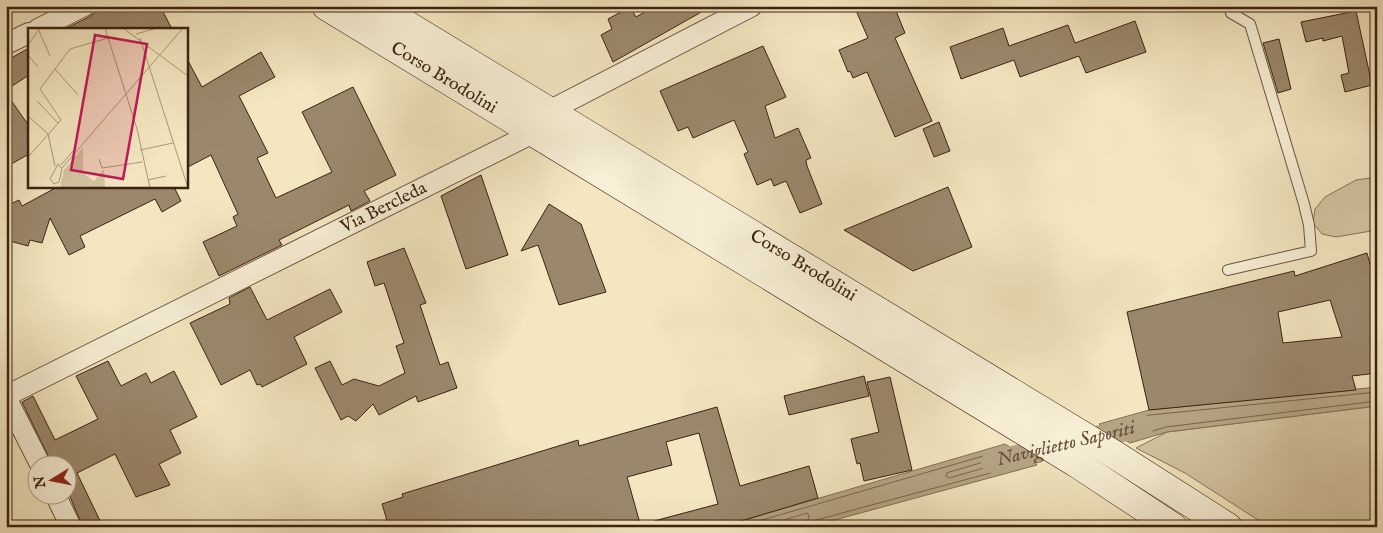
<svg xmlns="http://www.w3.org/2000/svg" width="1383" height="533" font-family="'IM FELL English',serif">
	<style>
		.green { fill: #d4c5a2; stroke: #88745a }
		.water { fill: #b5a484; stroke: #857056 }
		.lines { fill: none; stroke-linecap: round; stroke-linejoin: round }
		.shore { stroke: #78644a; stroke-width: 1 }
		.canal { stroke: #b5a484; stroke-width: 22 }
		.building { fill: #9b886c; stroke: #3c2311; fill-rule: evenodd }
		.service-casing { stroke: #6a543d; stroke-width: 12 }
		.minor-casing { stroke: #6a543d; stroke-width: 22 }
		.secondary-casing { stroke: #3c2311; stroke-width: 29 }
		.service { stroke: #f7efd6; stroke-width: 10 }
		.minor { stroke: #f7efd6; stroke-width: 20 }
		.secondary { stroke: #f7efd6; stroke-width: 28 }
		.labels { text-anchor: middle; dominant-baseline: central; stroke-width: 4; stroke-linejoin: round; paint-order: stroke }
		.street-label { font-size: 18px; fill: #3c2311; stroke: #f7efd6 }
		.water-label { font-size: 19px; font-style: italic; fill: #665039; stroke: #f7efd6 }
		.inset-road { fill: none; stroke: #aa987a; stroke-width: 1 }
		.view { fill: #c2185b; fill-opacity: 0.15; stroke: #c2185b; stroke-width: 2.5 }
		.inset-edge { fill: none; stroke: #3c2311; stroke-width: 2.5 }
	</style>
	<rect width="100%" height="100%" fill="#f3e6c0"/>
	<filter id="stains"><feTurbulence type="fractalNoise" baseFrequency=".004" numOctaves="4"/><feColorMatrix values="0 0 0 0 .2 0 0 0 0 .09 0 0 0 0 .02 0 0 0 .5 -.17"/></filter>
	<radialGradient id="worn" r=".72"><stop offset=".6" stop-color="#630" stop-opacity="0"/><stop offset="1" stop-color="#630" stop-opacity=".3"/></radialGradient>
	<g class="green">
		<polygon points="1377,177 1377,230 1336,237 1322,234 1313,223 1315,209 1325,197 1356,180"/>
		<polygon points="1377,406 1377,527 1269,527 1185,473 1136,448 1167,432"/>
	</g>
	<g class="water">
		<polygon points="1377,387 1377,406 1167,432 1130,443 1099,424 1149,410"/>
		<polygon points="1005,444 1037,465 809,527 720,527"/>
	</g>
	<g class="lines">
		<g class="shore">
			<polyline points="1377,392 1150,415 1117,424 1115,427 1132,437 1166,427 1377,401"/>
			<polygon points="1002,457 1006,459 1005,462 949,478 946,476 947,473"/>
			<polyline points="738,527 1004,450 1022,462 1020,465 816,520 813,522 812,527"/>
			<polyline points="761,527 807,513 809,516 806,527"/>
		</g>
		<path class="canal" id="s1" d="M992 462 1143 426"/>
	</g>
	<g class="building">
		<polygon points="104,6 160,6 172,29 65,29 89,17"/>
		<polygon points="655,6 712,6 613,62 601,35 612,29 608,19 630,7 636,17"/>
		<polygon points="854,6 894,6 905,33 895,38 932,121 895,137 867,72 853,78 850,71 848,72 839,50 868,38"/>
		<polygon points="1356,11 1372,85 1345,92 1341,75 1349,73 1342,36 1323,41 1323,38 1306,42 1301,22"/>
		<polygon points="1135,21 1146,52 1086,73 1079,56 1020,77 1014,60 961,79 950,47 1003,28 1009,46 1068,25 1075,43"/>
		<polygon points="1279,39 1291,89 1278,93 1263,43"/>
		<polygon points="763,46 786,97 765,106 775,138 798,128 811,158 806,160 807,166 822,204 800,213 786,181 774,186 771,179 757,185 744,154 748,152 734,120 693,138 688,127 678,131 660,91"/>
		<polygon points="29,48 29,75 6,90 6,61"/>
		<polygon points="261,52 275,77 239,96 268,153 257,158 276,198 332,172 302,112 353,87 396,175 364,191 370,201 351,211 349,205 279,240 282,245 219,276 203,242 237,226 233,217 238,214 211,155 186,168 186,57 202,87"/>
		<polygon points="6,93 29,126 29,154 6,167"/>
		<polygon points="939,122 950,151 934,157 923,129"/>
		<polygon points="481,175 508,255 466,269 441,196"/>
		<polygon points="59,186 181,186 175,189 181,201 162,212 155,199 80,236 85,247 69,255 50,218 42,243 30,240 28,246 6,240 6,206 19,200 22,206"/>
		<polygon points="948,187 972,247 913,271 844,230"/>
		<polygon points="549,204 581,224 606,292 559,305 538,245 521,251"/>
		<polygon points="404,248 426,303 420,305 440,365 448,362 457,388 418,402 416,396 379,415 373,404 356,421 348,416 341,420 315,368 330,361 342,385 354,379 379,386 405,373 396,346 404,343 384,283 375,286 367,262"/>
		<path d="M1367 253 1370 264 1377 263V373L1352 376 1356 390 1149 410 1127 312 1294 271 1295 276ZM1330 300 1342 337 1283 343 1278 312Z"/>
		<polygon points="250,287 267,320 330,289 342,312 294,337 307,364 262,387 260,384 257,385 250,370 221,385 190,323 230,304 229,298"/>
		<polygon points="108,361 121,386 146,373 151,383 174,371 197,417 170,430 181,453 159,464 170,485 136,497 115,454 77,473 103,527 83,527 68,492 68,466 53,466 22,402 33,396 55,440 98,419 76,376"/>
		<polygon points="864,376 869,396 789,415 784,396"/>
		<polygon points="890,377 912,470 864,481 860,463 857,464 851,439 879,432 867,382"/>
		<polygon points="717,407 740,486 809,466 818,498 721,527 654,527 654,521 718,504 699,433 666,442 672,465 627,477 641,527 389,527 382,504 403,497 402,494 578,440 579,446"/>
	</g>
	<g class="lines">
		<g class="service-casing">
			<polyline id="service" points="1228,270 1311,251 1309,225 1304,204 1250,24 1231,13 1229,6"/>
		</g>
		<g class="minor-casing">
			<g id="minor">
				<polyline points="38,29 84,6"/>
				<polyline points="6,44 29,33"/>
				<path id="s2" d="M6 396 533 133 547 112 752 6"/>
				<polyline points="6,397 41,466"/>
				<polyline points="56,496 71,527"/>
			</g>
		</g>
		<g class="secondary-casing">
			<g id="secondary">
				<path id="s3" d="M326 6 1076 463 1173 527"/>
				<path id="s4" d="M376 6 1115 455 1228 527"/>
			</g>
		</g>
		<use href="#service" class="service"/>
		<use href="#minor" class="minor"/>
		<use href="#secondary" class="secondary"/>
	</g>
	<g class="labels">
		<g class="street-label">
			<text stroke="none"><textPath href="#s3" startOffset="138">Corso Brodolini</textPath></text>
			<text stroke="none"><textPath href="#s2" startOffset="422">Via Bercleda</textPath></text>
			<text stroke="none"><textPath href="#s4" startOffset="500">Corso Brodolini</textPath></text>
		</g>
		<g class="water-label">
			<text stroke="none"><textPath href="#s1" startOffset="76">Naviglietto Saporiti</textPath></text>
		</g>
	</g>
	<g transform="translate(28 28)">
		<rect width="160" height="160" fill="#f3e6c0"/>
		<path d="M55 119V145L66 153 76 141 77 160H32L36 142Z" fill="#d4c5a2"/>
		<path class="inset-road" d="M77 0 109 101 122 160M95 0 160 48M11 3 22 28M108 6 129 0M112 10 160 160M0 17 12 0M0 27 10 39M27 41 50 67M9 73 30 95M0 88 20 106 27 138M112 122 145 115M0 129 33 92 12 61 42 21 80 10M71 131 74 140 114 134M30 136 34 141 31 154 26 156 22 151ZM33 137 46 122M34 140 155 0M120 152 138 148"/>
		<path class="view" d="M67 7 119 16 95 151 43 142Z"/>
		<rect width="160" height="160" class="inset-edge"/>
	</g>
	<rect width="1383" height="533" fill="none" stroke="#f3e6c0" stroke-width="25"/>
	<rect x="8" y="8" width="1368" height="518" fill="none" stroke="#3c2311" stroke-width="2.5"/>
	<rect x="12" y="12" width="1358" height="508" fill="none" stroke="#3c2311"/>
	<g transform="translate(52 480) rotate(260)"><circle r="24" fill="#f7efd6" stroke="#ac9d87"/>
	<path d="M0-4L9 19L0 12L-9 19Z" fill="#8f2418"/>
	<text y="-8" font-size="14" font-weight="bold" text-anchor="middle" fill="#3c2311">N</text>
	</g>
	<rect width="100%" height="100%" filter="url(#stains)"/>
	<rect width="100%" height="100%" fill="url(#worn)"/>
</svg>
